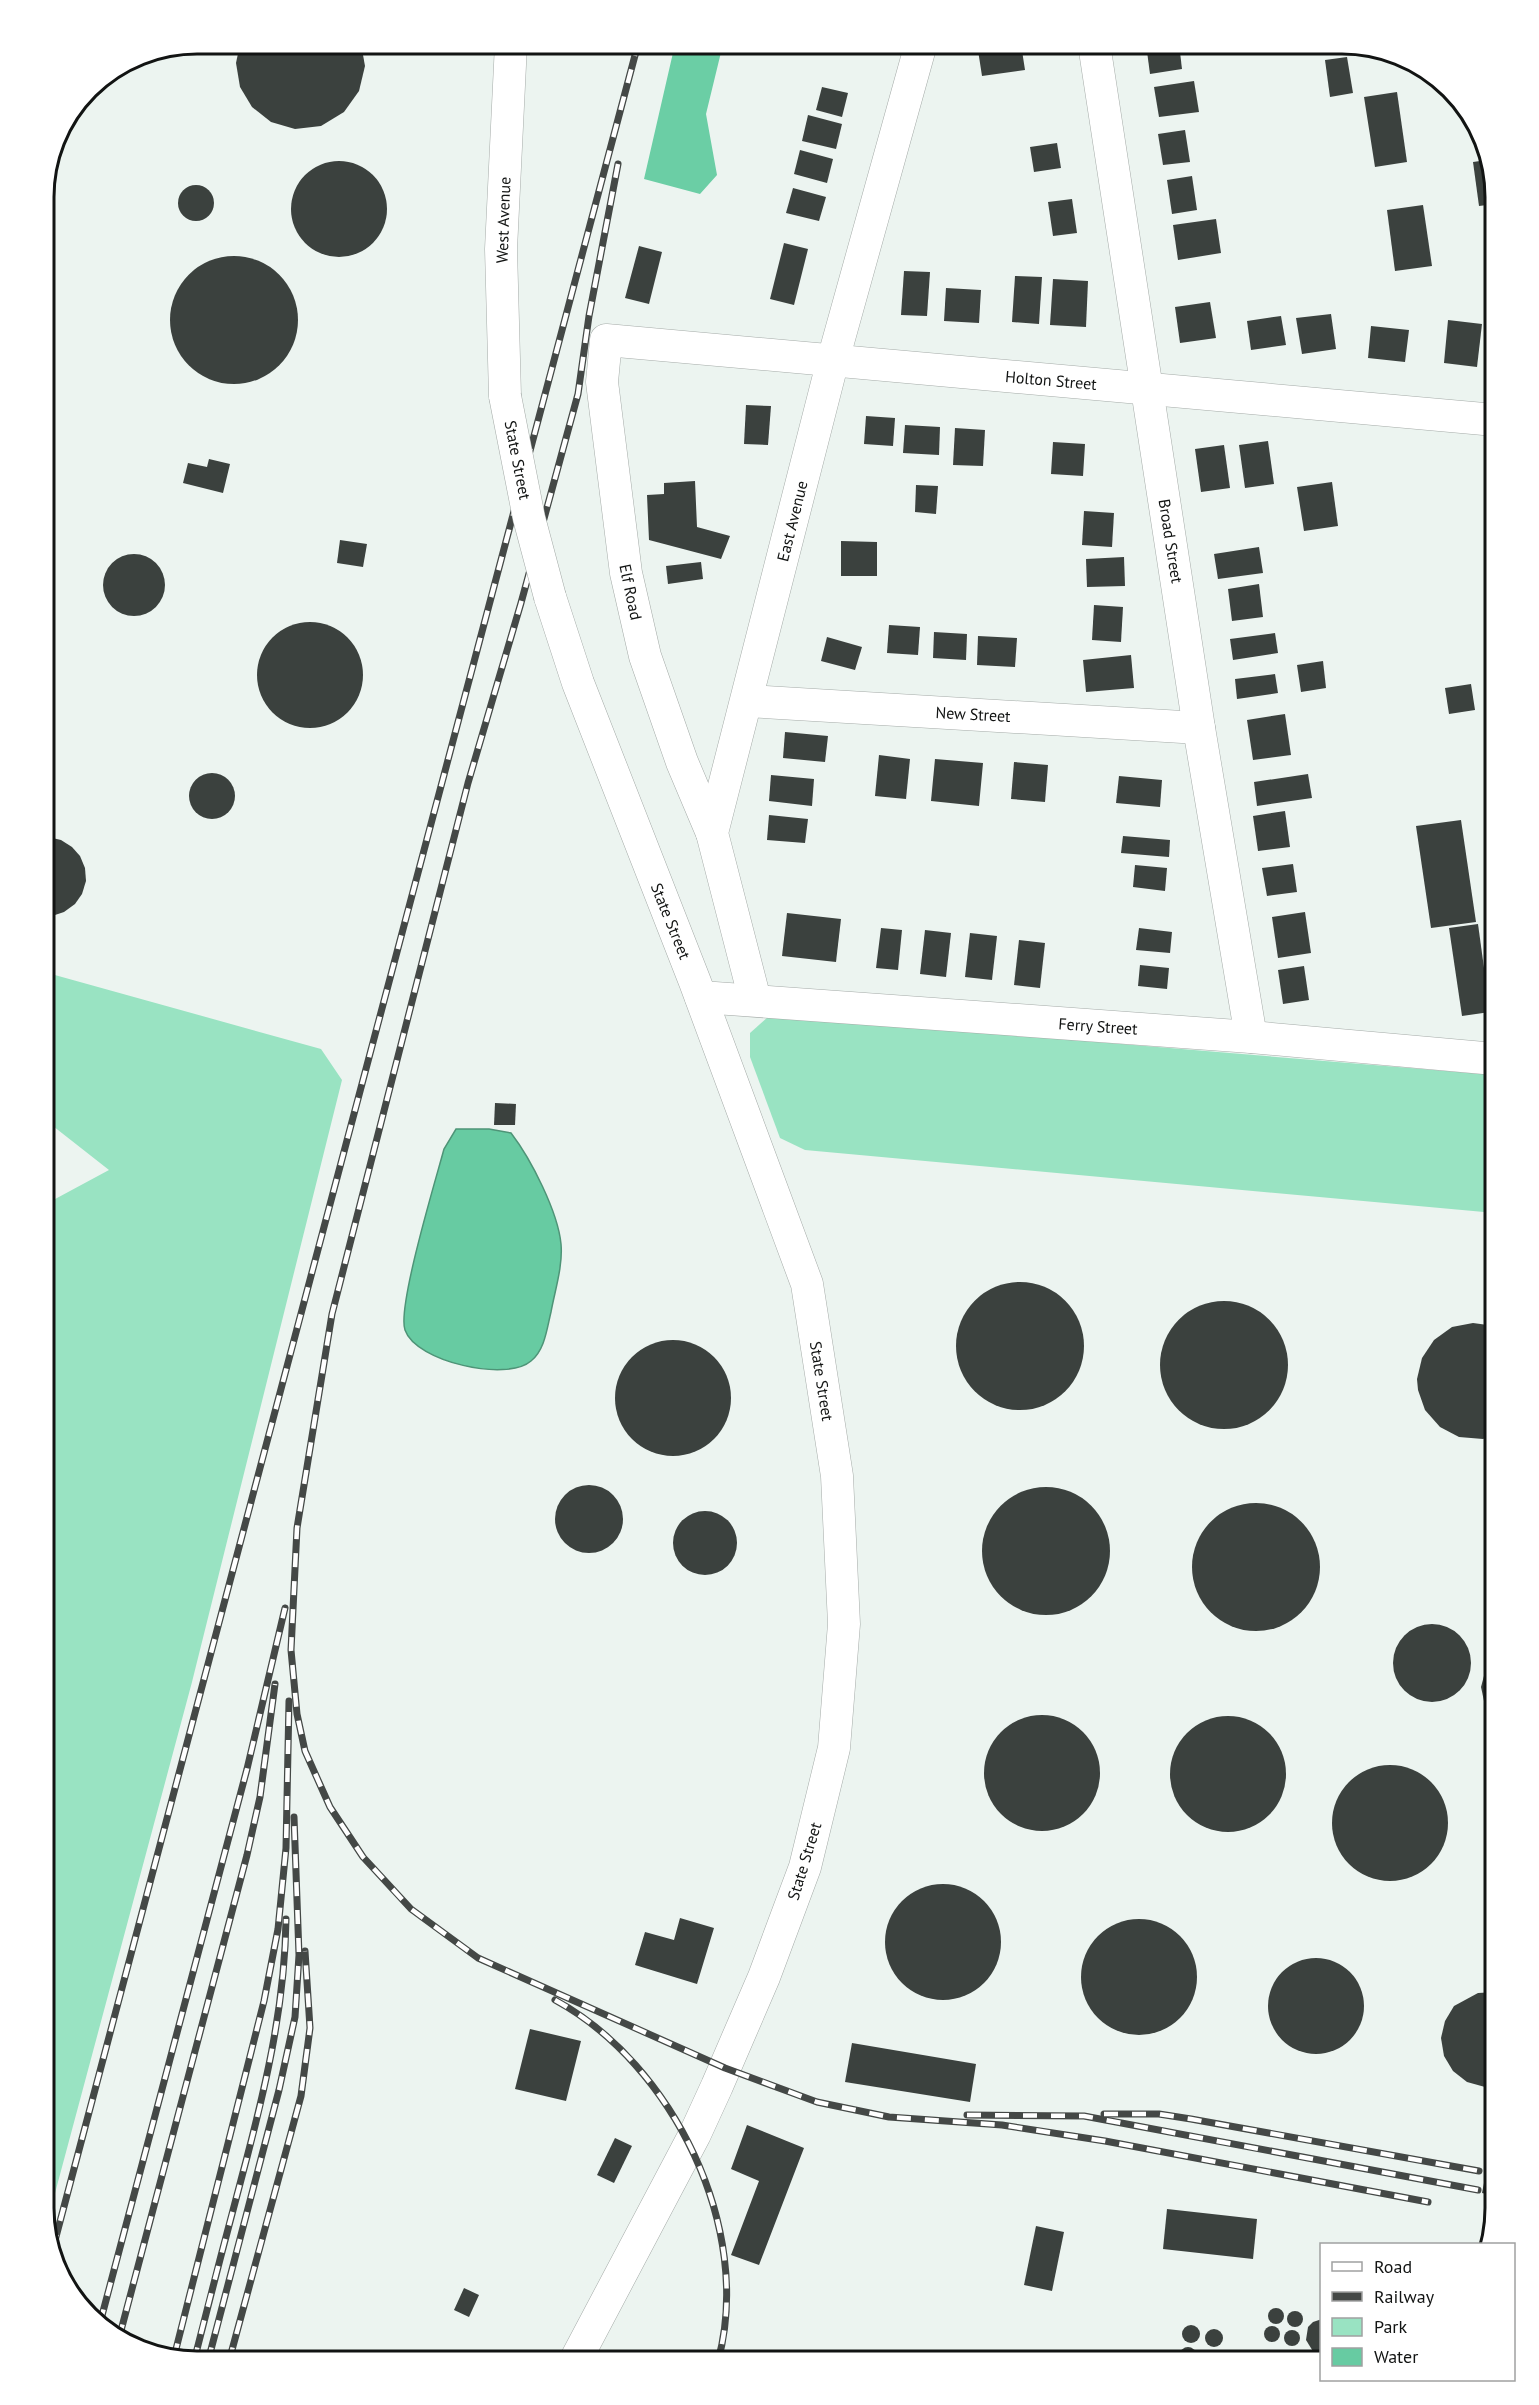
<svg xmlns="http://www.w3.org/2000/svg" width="1539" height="2405" font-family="'PT Sans',sans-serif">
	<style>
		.green { fill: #99e3c2 }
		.forest { fill: #6bcea5 }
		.water { fill: #67cba2; stroke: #4e9477; stroke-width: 1.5 }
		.building { fill: #3b413e }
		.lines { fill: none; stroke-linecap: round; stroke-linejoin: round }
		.minor-casing { stroke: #a5aba8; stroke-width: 33 }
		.minor { stroke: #fff; stroke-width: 32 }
		.rail-casing { stroke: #444846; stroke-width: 7 }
		.rail { stroke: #fff; stroke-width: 4.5; stroke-dasharray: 14; stroke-linecap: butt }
		.minor-bridge-casing { stroke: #a5aba8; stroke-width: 33; stroke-linecap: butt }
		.minor-bridge { stroke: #fff; stroke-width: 32 }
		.labels { text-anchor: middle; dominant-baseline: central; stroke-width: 6; stroke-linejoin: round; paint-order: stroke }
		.street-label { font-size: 16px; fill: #121413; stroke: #fff }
		.rim { fill: none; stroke: #121413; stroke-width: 3 }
	</style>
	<rect width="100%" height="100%" fill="#ecf4f0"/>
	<g class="green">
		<polygon points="44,972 321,1049 342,1080 192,1682 47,2223 44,2208 44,1205 109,1170 44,1119"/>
		<polygon points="782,1016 1495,1075 1495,1213 805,1150 780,1138 750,1057 750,1033 768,1017"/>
	</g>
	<polygon class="forest" points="675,44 723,44 706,114 717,175 700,194 644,179"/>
	<path class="water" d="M456 1129H489L511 1133C531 1159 558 1212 561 1244 563 1266 555 1290 551 1312 547 1328 545 1350 531 1361 507 1382 416 1362 405 1330 397 1307 436 1179 444 1149Z"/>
	<g class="building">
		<polygon points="240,44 361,44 365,66 359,91 344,112 321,126 295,129 271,122 252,107 240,87 236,63"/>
		<polygon points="977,44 1021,44 1025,70 982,76"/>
		<polygon points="1146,44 1179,44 1182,69 1150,74"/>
		<polygon points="1347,57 1353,93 1330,97 1325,60"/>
		<polygon points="1194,81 1199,112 1159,117 1154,87"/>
		<polygon points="822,87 848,93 842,117 816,110"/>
		<polygon points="1397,92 1407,162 1375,167 1364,97"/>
		<polygon points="808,115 842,124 836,149 802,141"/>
		<polygon points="1185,130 1190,162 1163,165 1158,134"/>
		<polygon points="1057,143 1061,168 1034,172 1030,147"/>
		<polygon points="800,150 833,159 827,183 794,174"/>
		<polygon points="1487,160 1495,204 1479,206 1473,162"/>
		<circle cx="339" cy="209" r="48"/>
		<polygon points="1192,176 1197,210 1172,214 1167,180"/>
		<circle cx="196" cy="203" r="18"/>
		<polygon points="793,188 826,197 819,221 786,213"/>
		<polygon points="1072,199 1077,233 1053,236 1048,202"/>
		<polygon points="1423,205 1432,266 1395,271 1387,210"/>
		<polygon points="1216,219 1221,253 1178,260 1173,225"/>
		<polygon points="784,243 808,249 794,305 770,299"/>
		<polygon points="639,246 662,252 649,304 625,298"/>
		<circle cx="234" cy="320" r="64"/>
		<polygon points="904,271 930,272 927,316 901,315"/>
		<polygon points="1015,276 1042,277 1039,324 1012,322"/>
		<polygon points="1053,279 1088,281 1086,327 1050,325"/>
		<polygon points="946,288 981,290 979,323 944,321"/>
		<polygon points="1210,302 1216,338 1180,343 1175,307"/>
		<polygon points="1331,314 1336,349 1302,354 1296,318"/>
		<polygon points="1281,316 1286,345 1251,350 1247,321"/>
		<polygon points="1448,320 1482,324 1477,367 1444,363"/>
		<polygon points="1371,326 1409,330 1405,362 1368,358"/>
		<polygon points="746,405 771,406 768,445 744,444"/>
		<polygon points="866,416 895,418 893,446 864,444"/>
		<polygon points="905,425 940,427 939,455 903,453"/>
		<polygon points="955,428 985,430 983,466 953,465"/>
		<polygon points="1268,441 1274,484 1245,488 1239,445"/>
		<polygon points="1053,442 1085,444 1083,476 1051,474"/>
		<polygon points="1224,445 1230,488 1201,492 1195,449"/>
		<polygon points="209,459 230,464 223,493 183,483 188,463 207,467"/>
		<polygon points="1495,468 1495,494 1493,494 1489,469"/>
		<polygon points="695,481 697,527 730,536 721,559 649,540 647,495 664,494 664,483"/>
		<polygon points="1332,482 1338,526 1304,531 1297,487"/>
		<polygon points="916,485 938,486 936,514 915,512"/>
		<polygon points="1084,511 1114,513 1112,547 1082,545"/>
		<polygon points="340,540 367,544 363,567 337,563"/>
		<polygon points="841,541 877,542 877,576 841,576"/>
		<polygon points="1259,547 1263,573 1218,579 1214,554"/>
		<circle cx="134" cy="585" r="31"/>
		<polygon points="1124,557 1125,586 1087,587 1086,559"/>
		<polygon points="701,562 703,579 668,584 666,566"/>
		<polygon points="1259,584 1263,617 1232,621 1228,589"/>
		<polygon points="1094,605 1123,607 1121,642 1092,640"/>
		<circle cx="310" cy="675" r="53"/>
		<polygon points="889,625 920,627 918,655 887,653"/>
		<polygon points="934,632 967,634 966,660 933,658"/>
		<polygon points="1275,633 1278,653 1233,660 1230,639"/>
		<polygon points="978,636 1017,638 1015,667 977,665"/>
		<polygon points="827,637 862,647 855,670 821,661"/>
		<polygon points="1131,655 1134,688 1086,692 1083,660"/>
		<polygon points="1323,661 1326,688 1301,692 1297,665"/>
		<polygon points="1275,674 1278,693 1237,699 1235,679"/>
		<polygon points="1471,684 1475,710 1449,714 1445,688"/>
		<polygon points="1285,714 1291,755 1253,760 1247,720"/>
		<polygon points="785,732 828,736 825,762 783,758"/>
		<polygon points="879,755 910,759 906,799 875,796"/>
		<polygon points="935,759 983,763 979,806 931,801"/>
		<polygon points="1014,762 1048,765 1045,802 1011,799"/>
		<circle cx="212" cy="796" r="23"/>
		<polygon points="1308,774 1312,798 1257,806 1254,782"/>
		<polygon points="771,775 814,779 812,806 769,801"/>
		<polygon points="1119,776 1162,780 1160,807 1116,803"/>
		<polygon points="1285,811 1290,847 1258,851 1253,816"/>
		<polygon points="769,815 808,819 805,843 767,840"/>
		<polygon points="1461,820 1476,922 1431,928 1416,826"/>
		<polygon points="1123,836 1170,840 1169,857 1121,853"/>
		<polygon points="48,837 61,840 72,847 80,856 85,868 86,881 82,894 75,904 64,912 52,916 44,916 44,838"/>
		<polygon points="1293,864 1297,892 1267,896 1262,868"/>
		<polygon points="1135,865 1167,868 1165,891 1133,887"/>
		<polygon points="1305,912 1311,953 1278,958 1272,917"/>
		<polygon points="787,913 841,919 836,962 782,956"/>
		<polygon points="1478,924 1490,1012 1462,1016 1449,928"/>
		<polygon points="881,928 902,930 898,970 876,968"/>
		<polygon points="1139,928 1172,932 1170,953 1136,950"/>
		<polygon points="925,930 951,933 946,977 920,974"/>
		<polygon points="970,933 997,936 992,980 965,977"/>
		<polygon points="1019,940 1045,943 1040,988 1014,985"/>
		<polygon points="1140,965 1169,968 1167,989 1138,986"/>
		<polygon points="1304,966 1309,1000 1283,1004 1278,970"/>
		<polygon points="495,1103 516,1104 515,1125 494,1125"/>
		<circle cx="1020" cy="1346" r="64"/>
		<circle cx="1224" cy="1365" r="64"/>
		<polygon points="1473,1323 1495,1326 1495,1435 1483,1439 1459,1437 1440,1427 1425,1410 1418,1390 1417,1379 1422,1358 1434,1340 1452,1327"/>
		<circle cx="673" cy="1398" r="58"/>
		<circle cx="589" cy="1519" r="34"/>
		<circle cx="1046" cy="1551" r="64"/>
		<circle cx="1256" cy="1567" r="64"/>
		<polygon points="1495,1505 1495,1561 1491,1553 1488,1531 1489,1520"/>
		<circle cx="705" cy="1543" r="32"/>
		<circle cx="1432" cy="1663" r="39"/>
		<polygon points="1495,1658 1495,1718 1484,1701 1481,1687 1485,1672"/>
		<circle cx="1042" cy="1773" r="58"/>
		<circle cx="1228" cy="1774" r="58"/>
		<circle cx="1390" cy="1823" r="58"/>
		<circle cx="943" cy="1942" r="58"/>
		<polygon points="680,1918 714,1928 697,1984 635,1965 645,1932 674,1940"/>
		<circle cx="1139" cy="1977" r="58"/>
		<circle cx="1316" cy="2006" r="48"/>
		<polygon points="1495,1992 1495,2087 1485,2087 1467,2082 1453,2071 1444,2056 1441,2038 1445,2021 1454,2006 1478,1993"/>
		<polygon points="530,2029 581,2041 566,2101 515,2089"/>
		<polygon points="852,2043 976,2064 970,2102 845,2082"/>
		<polygon points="747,2125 804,2148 759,2265 731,2255 759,2181 731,2169"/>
		<polygon points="615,2138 632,2146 614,2183 597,2175"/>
		<polygon points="1487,2168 1495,2170 1495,2196 1482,2193"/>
		<polygon points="1167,2209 1257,2219 1253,2259 1163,2249"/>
		<polygon points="1036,2226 1064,2232 1052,2291 1024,2285"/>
		<polygon points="464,2288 479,2295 469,2317 454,2310"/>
		<circle cx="1276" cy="2316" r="8"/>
		<circle cx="1295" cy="2319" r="8"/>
		<polygon points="1322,2319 1322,2356 1314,2353 1306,2340 1308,2327 1313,2322"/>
		<circle cx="1191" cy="2334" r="9"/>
		<circle cx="1272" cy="2334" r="8"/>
		<circle cx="1214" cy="2338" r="9"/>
		<circle cx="1292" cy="2338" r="8"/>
		<circle cx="1188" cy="2355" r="8"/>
		<polygon points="1207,2351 1216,2352 1219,2361 1201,2361 1203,2354"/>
		<polygon points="1087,2353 1104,2355 1104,2361 1086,2361"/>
		<polygon points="1256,2355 1269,2361 1233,2361 1243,2356"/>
	</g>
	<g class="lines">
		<g class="minor-casing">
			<g id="minor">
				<polyline points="1094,44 1199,728 1251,1037"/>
				<polyline points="505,396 501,249 511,44"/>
				<polyline points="550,597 578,683 695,982 807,1284 837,1476 844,1624 834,1748 805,1867 764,1977 717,2086 695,2134 575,2361"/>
				<polyline points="747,701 1199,728"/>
				<polyline points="712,833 682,762 645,656 626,573 602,382 606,340 1495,420"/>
				<polyline points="701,997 1251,1037 1495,1059"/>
				<polyline points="755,1000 712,833 833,360 921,44"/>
			</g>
		</g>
		<use href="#minor" class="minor"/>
		<g class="rail-casing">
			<g id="rail">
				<polyline points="618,164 589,316 578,394 521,603 468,783 332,1314 297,1528 291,1650 297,1714 305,1751 330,1807 363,1857 411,1909 478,1958 725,2068 817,2102 889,2117 1002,2125 1105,2141 1428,2202"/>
				<path d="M555 2000C673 2064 754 2229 718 2361"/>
				<polyline points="1104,2114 1159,2114 1191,2119 1479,2171"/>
				<polyline points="967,2115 1084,2116 1478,2190"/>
				<polyline points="53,2248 638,44"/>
				<polyline points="100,2323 247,1769 285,1608"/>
				<polyline points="119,2338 247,1855 260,1797 275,1684"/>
				<polyline points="174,2357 264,2001 278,1929 286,1848 289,1701"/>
				<path d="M194 2361C209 2301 225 2240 241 2180 264 2094 285 2008 286 1919"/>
				<polyline points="208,2361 279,2090 295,2017 299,1955 294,1817"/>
				<polyline points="229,2361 301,2096 310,2028 305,1951"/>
			</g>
		</g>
		<use href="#rail" class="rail"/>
		<g class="minor-bridge-casing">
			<polyline id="minor-bridge" points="505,396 529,518 550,597"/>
		</g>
		<use href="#minor-bridge" class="minor-bridge"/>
	</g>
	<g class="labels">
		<g class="street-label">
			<text transform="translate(503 220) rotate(-88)">West Avenue</text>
			<text transform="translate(1051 380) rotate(5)">Holton Street</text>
			<text transform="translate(518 460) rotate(79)">State Street</text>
			<text transform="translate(792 521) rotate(-76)">East Avenue</text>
			<text transform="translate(1171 541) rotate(81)">Broad Street</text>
			<text transform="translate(631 592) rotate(78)">Elf Road</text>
			<text transform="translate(973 714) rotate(3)">New Street</text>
			<text transform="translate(671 921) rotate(68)">State Street</text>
			<text transform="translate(1098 1026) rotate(4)">Ferry Street</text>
			<text transform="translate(822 1381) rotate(81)">State Street</text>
			<text transform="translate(804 1861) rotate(-73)">State Street</text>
		</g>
	</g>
	<path d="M0 0H1539V2405H0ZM197 54H1342A143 143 0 0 1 1485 197V2208A143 143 0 0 1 1342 2351H197A143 143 0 0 1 54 2208V197A143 143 0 0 1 197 54Z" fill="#fff" fill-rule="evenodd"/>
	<path class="rim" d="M197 54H1342A143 143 0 0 1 1485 197V2208A143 143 0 0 1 1342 2351H197A143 143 0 0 1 54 2208V197A143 143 0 0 1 197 54Z"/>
	<rect x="1320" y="2243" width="195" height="138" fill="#ffffff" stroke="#a0a1a1" stroke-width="1.5"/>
	<rect x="1332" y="2262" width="30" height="9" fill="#ffffff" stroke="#a0a1a1" stroke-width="1.5"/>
	<text x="1374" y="2273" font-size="18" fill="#121413">Road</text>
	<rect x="1332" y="2292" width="30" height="9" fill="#444846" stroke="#a0a1a1" stroke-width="1.5"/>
	<text x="1374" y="2303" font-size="18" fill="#121413">Railway</text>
	<rect x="1332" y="2318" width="30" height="18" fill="#99e3c2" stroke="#a0a1a1" stroke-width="1.5"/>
	<text x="1374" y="2333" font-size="18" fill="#121413">Park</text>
	<rect x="1332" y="2348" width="30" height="18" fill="#67cba2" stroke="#a0a1a1" stroke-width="1.5"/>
	<text x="1374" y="2363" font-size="18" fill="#121413">Water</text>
</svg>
